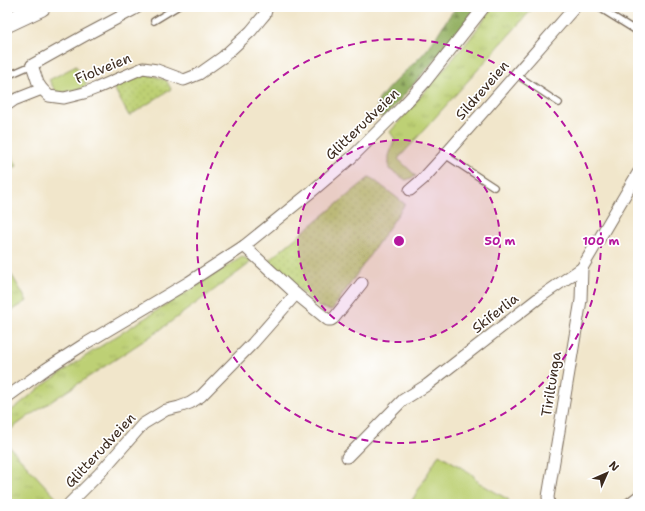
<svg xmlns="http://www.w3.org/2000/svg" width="645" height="511" font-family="'Shantell Sans',sans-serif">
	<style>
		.grass { fill: url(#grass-tufts); stroke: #7c7d49 }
		.forest { fill: url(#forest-firs); stroke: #686e42 }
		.park { fill: url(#park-dots); stroke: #7c7d49 }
		.pitch { fill: #bdd074; stroke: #7c7d49 }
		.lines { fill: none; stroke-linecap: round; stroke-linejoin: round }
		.lane-casing { stroke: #7b6c5b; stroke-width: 8 }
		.street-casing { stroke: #7b6c5b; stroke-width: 13 }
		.primary-casing { stroke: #7b6c5b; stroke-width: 20 }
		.lane { stroke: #fff; stroke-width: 5.5 }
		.street { stroke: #fff; stroke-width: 11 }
		.primary { stroke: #fff; stroke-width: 18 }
		.ring { fill: none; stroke: #b5179e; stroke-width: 2; stroke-dasharray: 7 5 }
		.labels { text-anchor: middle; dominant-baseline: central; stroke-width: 3.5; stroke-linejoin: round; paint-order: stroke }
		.street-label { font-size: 14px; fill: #3b2a1e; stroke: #fff }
		.centre { fill: #b5179e; stroke: #fff; stroke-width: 2 }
		.ring-label { font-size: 12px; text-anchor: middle; font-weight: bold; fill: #b5179e; stroke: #fff; stroke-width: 3.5; stroke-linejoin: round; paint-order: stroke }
	</style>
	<defs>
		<pattern id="grass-tufts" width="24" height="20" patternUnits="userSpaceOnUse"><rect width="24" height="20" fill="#bdd074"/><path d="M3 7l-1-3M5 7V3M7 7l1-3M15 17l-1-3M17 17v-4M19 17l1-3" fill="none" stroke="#a3b364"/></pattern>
		<pattern id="forest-firs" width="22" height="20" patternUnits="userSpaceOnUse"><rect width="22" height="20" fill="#96b266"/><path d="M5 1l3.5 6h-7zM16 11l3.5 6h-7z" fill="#7c9153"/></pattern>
		<pattern id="park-dots" width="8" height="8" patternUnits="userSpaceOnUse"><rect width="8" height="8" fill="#bdd074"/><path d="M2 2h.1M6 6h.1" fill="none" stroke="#a3b364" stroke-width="1.8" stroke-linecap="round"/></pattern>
	</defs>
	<rect width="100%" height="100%" fill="#fff"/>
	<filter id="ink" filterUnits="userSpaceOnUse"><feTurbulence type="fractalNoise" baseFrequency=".025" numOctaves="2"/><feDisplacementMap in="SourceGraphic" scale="8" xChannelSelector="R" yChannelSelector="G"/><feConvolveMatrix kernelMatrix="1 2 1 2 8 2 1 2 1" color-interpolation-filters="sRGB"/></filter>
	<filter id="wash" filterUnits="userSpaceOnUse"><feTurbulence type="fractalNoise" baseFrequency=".012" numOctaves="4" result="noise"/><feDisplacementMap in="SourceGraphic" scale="16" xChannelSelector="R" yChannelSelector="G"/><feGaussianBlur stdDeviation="0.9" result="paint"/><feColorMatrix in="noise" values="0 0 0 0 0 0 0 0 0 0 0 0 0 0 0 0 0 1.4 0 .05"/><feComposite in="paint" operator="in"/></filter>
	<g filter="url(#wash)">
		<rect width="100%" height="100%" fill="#f1e6cb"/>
		<g class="grass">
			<polygon points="493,7 534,7 398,159 416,176 406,180 389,169 389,156 395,139 390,132 469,40"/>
			<polygon points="242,257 251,260 248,265 157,332 29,416 7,432 7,414 41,387 93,351"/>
			<polygon points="7,267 27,301 7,314"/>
			<polygon points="7,444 60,502 57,504 7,504"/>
		</g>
		<path class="forest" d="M457 7H477L439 55 389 112 383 117 378 115C377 109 376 104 380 98 393 81 410 68 424 53 437 39 444 20 457 7Z"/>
		<g class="park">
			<polygon points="145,73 166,80 171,89 129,116 114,88"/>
			<polygon points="7,145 17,166 7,171"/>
			<polygon points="370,177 405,204 332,310 318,307 269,260"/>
		</g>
		<g class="pitch">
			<polygon points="76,66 87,85 81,89 62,93 56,92 49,80"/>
			<polygon points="439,454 472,474 478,482 509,500 506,504 410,504"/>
		</g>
	</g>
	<g filter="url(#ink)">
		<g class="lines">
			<g class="lane-casing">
				<g id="lane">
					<polyline points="598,7 635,30"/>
					<polyline points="154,21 177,7"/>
					<polyline points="516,74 523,79 559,103"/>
					<polyline points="7,76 32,65"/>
					<polyline points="445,155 494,187"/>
				</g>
			</g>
			<g class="street-casing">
				<g id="street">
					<polyline points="138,7 133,10 84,36 32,65 38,83 42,89 49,96 64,98 84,93 97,88 143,68 157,70 184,80 199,74 223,57 251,31 260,20 265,14 267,7"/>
					<polyline points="7,105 14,100 42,89"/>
					<polyline points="410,190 423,179 445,155 575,7"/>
					<polyline points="244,246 296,294 328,320 331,320 334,318 362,283"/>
					<polyline points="7,397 46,369 83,345 189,282 244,246 311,192 351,158 403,106 425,82 484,7"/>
					<polyline points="347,457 403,400 427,385 540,297 582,268 638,173"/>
					<polyline points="69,504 99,474 143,424 166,410 179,407 190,403 201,396 253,343 296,294"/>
					<polyline points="549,504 548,497 581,300 582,268"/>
					<polyline points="629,504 638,497"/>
				</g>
			</g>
			<g class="primary-casing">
				<polyline id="primary" points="7,23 41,7"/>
			</g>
			<use href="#lane" class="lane"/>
			<use href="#street" class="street"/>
			<use href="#primary" class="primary"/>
		</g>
	</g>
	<circle cx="399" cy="241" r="101" fill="#b5179e" fill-opacity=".12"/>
	<g class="ring">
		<circle cx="399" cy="241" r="101"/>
		<circle cx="399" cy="241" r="202"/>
	</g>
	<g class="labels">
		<g class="street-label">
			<text transform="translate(103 68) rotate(-22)">Fiolveien</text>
			<text transform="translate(482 90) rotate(-49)">Sildreveien</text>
			<text transform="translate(362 124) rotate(-44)">Glitterudveien</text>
			<text transform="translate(495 313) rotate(-38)">Skiferlia</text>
			<text transform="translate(551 384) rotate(-81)">Tiriltunga</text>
			<text transform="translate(100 450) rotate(-47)">Glitterudveien</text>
		</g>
	</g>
	<circle cx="399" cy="241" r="6" class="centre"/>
	<g class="ring-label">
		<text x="500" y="245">50 m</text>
		<text x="601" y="245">100 m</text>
	</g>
	<rect width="645" height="511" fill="none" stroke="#fff" stroke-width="24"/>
	<g transform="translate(607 473) rotate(45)" stroke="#ffffff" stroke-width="3" paint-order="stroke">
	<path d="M0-3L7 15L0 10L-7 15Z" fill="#3b2a1e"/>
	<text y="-6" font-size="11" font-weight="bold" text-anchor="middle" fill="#3b2a1e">N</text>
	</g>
</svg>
